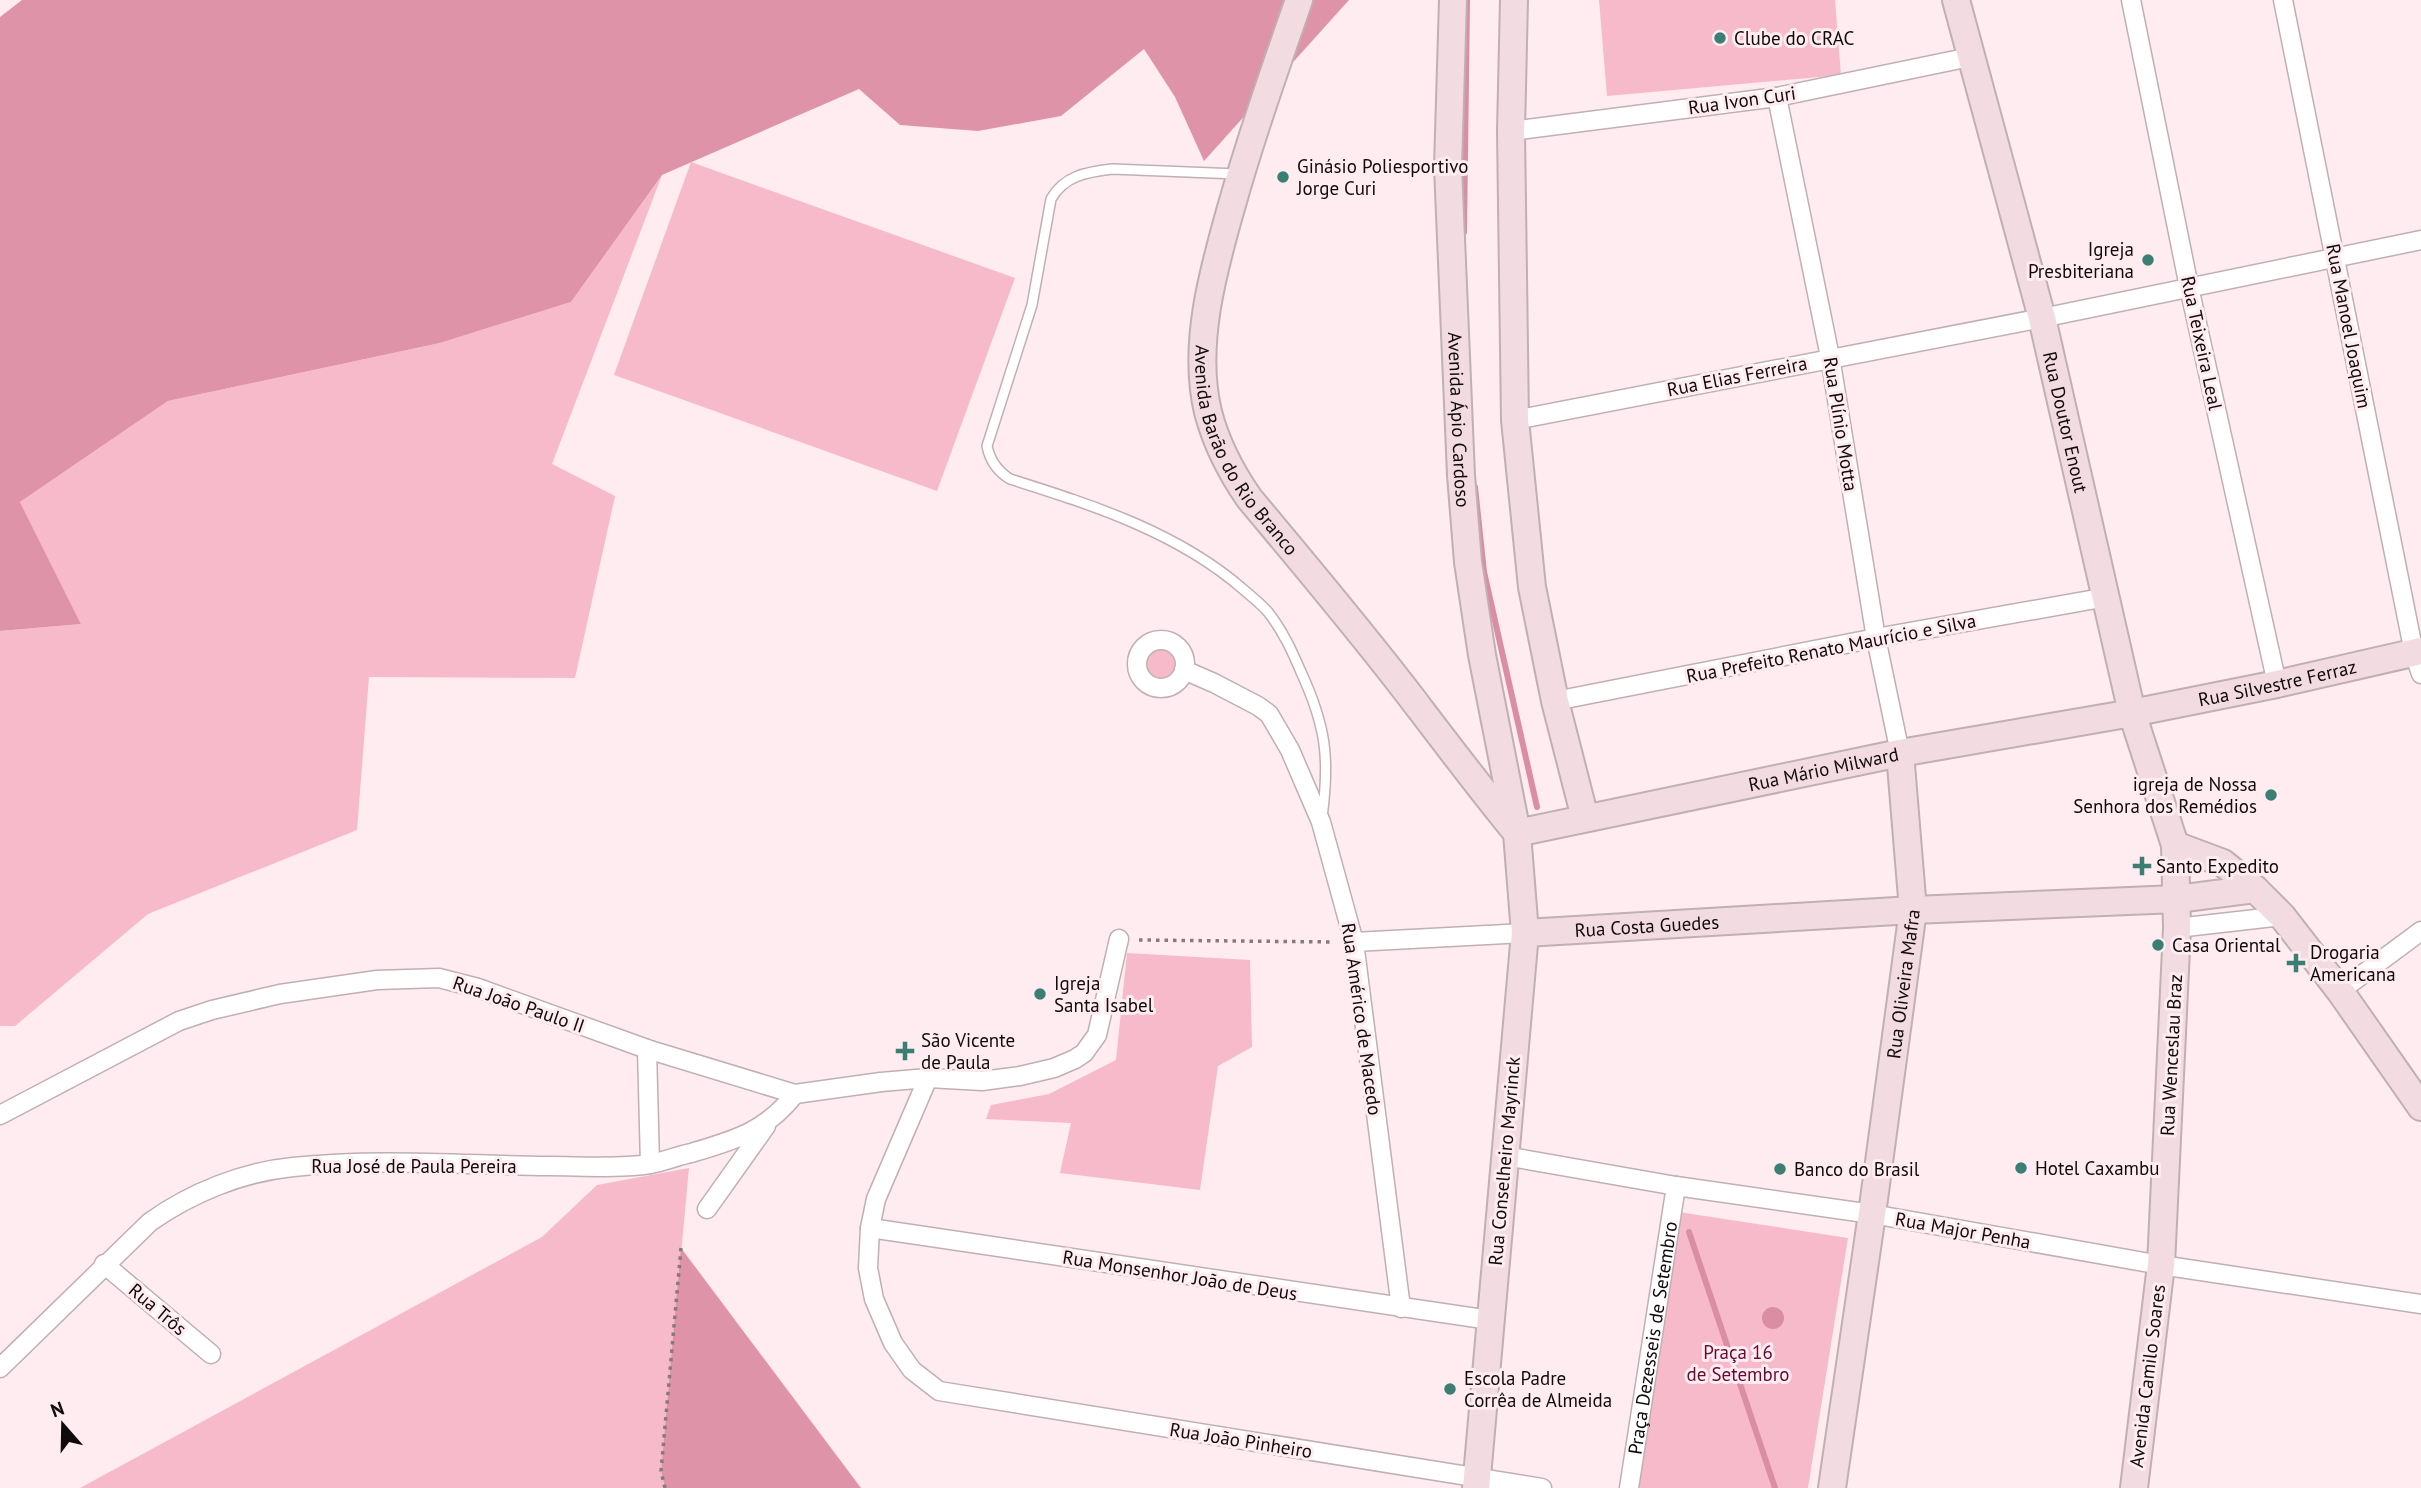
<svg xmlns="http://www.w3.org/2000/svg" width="2421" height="1488" font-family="'PT Sans',sans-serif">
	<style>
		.green { fill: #f7baca }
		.forest { fill: #df93a9 }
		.water { fill: #d98ea4 }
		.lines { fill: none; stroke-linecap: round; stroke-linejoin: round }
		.stream { stroke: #d98ea4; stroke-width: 6 }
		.lane-casing { stroke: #c0afb3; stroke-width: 12 }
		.street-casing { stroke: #c0afb3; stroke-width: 21 }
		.secondary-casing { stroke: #c0afb3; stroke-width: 30 }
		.path { stroke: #867a7d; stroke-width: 3.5; stroke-dasharray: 3.5 5; stroke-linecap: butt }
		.lane { stroke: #fff; stroke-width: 9 }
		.street { stroke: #fff; stroke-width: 18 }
		.secondary { stroke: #f2dce2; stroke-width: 26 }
		.poi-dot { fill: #3b7f74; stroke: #feecf0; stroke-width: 2.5 }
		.labels { text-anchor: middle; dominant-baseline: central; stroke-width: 6; stroke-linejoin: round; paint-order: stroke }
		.poi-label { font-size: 19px; fill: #100a0c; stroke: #feecf0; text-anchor: start }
		.street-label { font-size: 19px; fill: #100a0c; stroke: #feecf0 }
		.park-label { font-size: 19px; fill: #650a33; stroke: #feecf0 }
	</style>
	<rect width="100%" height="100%" fill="#feecf0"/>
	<g class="green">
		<polygon points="1599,0 1835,0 1841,75 1607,96"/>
		<polygon points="691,162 1015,278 937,491 614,375"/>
		<polygon points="662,175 552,464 615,496 575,678 369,677 357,830 148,914 15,1026 0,1026 0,631 81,624 20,502 168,401 440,343 571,302"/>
		<circle cx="1161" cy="664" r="19"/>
		<polygon points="1127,953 1250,960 1252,1047 1218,1066 1200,1190 1060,1173 1071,1123 986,1119 991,1105 1049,1094 1116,1060"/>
		<polygon points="689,1168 661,1471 665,1488 80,1488 542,1237 597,1185"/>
		<polygon points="1672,1211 1848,1238 1808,1488 1628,1488"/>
	</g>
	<g class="forest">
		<polygon points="22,0 1349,0 1204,161 1175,97 1144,49 1061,116 978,131 900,125 859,89 662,175 571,302 440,343 168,401 20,502 81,624 0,631 0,17"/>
		<polygon points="681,1248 861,1488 665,1488 661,1471"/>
	</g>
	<circle class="water" cx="1773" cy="1318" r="11"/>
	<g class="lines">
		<g class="stream">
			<polyline points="1464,232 1467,0"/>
			<polyline points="1475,487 1484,572 1537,807"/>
			<polyline points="1689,1232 1775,1488"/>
		</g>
		<g class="lane-casing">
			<path id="lane" d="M1238 174 1112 169C1086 172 1064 176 1051 199L1032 305 987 446C990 461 997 471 1010 479 1092 505 1178 532 1244 590 1252 597 1261 604 1268 612 1283 631 1292 651 1301 672 1326 726 1330 759 1322 817"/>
		</g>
		<g class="street-casing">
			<g id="street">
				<polyline points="2131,0 2189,287 2277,684"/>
				<polyline points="2283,0 2414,653 2421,674"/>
				<polyline points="1777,97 1830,357 1876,638 1900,753"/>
				<polyline points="1511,131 1777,97 1970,57"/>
				<polyline points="1515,420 2042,318 2421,240"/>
				<circle cx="1161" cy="664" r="24"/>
				<polyline points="1184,670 1214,683 1258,706 1269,714 1290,750 1321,822 1354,942 1401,1308"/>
				<polyline points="1555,701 1876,638 2107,597"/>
				<polyline points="2177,928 2282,916"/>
				<polyline points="1354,942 1525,933"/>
				<polyline points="2340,991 2421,931"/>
				<polyline points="647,1049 650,1164"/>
				<polyline points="928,1078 876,1199 870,1228 868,1268 874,1299 893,1343 912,1370 939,1391 1542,1488"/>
				<polyline points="0,1115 179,1021 212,1010 280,994 377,980 439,978 478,988 647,1049 795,1094 881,1082 928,1078 982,1081 1020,1076 1054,1068 1075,1059 1084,1053 1097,1035 1119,939"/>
				<polyline points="1505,1156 1676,1186 1872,1214 2161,1265 2421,1304"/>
				<polyline points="707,1209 766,1126"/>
				<polyline points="870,1228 1490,1320"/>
				<polyline points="104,1264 211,1354"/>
				<path d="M0 1368 150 1222C191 1193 242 1172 293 1167 377 1158 464 1165 548 1166 581 1166 617 1169 650 1164 663 1162 677 1156 691 1153 735 1140 765 1132 795 1094"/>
				<path id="s1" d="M1629 1488 1676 1186"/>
			</g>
		</g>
		<g class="secondary-casing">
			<g id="secondary">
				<path id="s2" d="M1299 0C1275 69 1251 137 1231 208 1213 271 1192 346 1208 412 1216 443 1231 472 1249 498 1304 564 1359 629 1411 697 1446 743 1480 788 1516 832"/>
				<path id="s3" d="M1453 0 1448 167 1461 475 1468 562 1482 655 1517 833 1525 933 1476 1488"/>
				<polyline points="1514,0 1511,131 1515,420 1532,587 1555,701 1585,818"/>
				<path id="s4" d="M1956 0 2042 318 2132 713 2175 845 2177 928 2161 1265 2134 1488"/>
				<path id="s5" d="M1517 833 1900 753 2132 713 2277 684 2421 651"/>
				<polyline points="2175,845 2223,863 2255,889 2282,916 2340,991 2421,1107"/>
				<path id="s6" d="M1525 933 1913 910 2177 899 2255 889"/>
				<path id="s7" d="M1832 1488 1872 1214 1913 910 1900 753"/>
			</g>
		</g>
		<g class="path">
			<polyline points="1139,940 1334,942"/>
			<polyline points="665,1488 661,1471 681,1248"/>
		</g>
		<use href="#lane" class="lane"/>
		<use href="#street" class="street"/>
		<use href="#secondary" class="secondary"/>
	</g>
	<g class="poi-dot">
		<circle cx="1720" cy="38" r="7"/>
		<circle cx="1283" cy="177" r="7"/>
		<circle cx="2148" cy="260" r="7"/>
		<circle cx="2271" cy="795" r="7"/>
		<path d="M2138.5 855.5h7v7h7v7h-7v7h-7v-7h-7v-7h7z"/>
		<circle cx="2158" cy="945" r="7"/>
		<path d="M2292.5 952.5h7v7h7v7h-7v7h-7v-7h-7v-7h7z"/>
		<circle cx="1040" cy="994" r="7"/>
		<path d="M901.5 1040.5h7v7h7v7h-7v7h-7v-7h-7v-7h7z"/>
		<circle cx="2021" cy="1168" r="7"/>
		<circle cx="1780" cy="1169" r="7"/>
		<circle cx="1450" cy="1389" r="7"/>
	</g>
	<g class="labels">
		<g class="poi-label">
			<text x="1734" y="38">Clube do CRAC</text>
			<text x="1297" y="166">Ginásio Poliesportivo<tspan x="1297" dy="22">Jorge Curi</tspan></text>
			<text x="2134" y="249" text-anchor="end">Igreja<tspan x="2134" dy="22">Presbiteriana</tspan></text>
			<text x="2257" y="784" text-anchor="end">igreja de Nossa<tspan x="2257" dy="22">Senhora dos Remédios</tspan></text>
			<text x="2156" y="866">Santo Expedito</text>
			<text x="2172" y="945">Casa Oriental</text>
			<text x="2310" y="952">Drogaria<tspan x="2310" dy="22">Americana</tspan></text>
			<text x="1054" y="983">Igreja<tspan x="1054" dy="22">Santa Isabel</tspan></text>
			<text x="921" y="1040">São Vicente<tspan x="921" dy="22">de Paula</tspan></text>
			<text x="2035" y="1168">Hotel Caxambu</text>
			<text x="1794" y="1169">Banco do Brasil</text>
			<text x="1464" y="1378">Escola Padre<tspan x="1464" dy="22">Corrêa de Almeida</tspan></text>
		</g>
		<g class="street-label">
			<text transform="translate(1742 100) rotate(-8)">Rua Ivon Curi</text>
			<text transform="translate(2349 326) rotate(79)">Rua Manoel Joaquim</text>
			<text transform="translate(2202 343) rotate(78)">Rua Teixeira Leal</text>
			<text transform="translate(1737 376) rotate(-11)">Rua Elias Ferreira</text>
			<text stroke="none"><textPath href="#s3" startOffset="420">Avenida Ápio Cardoso</textPath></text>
			<text stroke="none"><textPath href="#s4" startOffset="436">Rua Doutor Enout</textPath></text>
			<text transform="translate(1841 424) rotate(81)">Rua Plínio Motta</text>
			<text stroke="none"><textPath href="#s2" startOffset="476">Avenida Barão do Rio Branco</textPath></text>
			<text transform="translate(1831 648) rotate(-11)">Rua Prefeito Renato Maurício e Silva</text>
			<text stroke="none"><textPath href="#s5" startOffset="775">Rua Silvestre Ferraz</textPath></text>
			<text stroke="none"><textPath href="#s5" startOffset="313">Rua Mário Milward</textPath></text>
			<text stroke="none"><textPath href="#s6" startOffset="122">Rua Costa Guedes</textPath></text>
			<text stroke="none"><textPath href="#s7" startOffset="509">Rua Oliveira Mafra</textPath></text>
			<text transform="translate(519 1004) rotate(19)">Rua João Paulo II</text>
			<text transform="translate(1362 1019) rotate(82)">Rua Américo de Macedo</text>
			<text transform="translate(2171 1055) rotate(-87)">Rua Wenceslau Braz</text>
			<text transform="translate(1504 1161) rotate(-85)">Rua Conselheiro Mayrinck</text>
			<text x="414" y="1166">Rua José de Paula Pereira</text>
			<text transform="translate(1963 1230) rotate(10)">Rua Major Penha</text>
			<text transform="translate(1180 1275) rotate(9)">Rua Monsenhor João de Deus</text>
			<text transform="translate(158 1309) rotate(40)">Rua Trôs</text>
			<text stroke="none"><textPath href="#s1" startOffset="152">Praça Dezesseis de Setembro</textPath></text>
			<text transform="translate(2147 1376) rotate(-83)">Avenida Camilo Soares</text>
			<text transform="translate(1241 1440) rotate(9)">Rua João Pinheiro</text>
		</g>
		<g class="park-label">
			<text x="1738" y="1352">Praça 16<tspan x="1738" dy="22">de Setembro</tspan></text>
		</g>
	</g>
	<g transform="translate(63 1425) rotate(340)" stroke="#feecf0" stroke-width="5" paint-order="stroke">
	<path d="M0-5L12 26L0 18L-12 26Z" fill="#100a0c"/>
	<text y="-10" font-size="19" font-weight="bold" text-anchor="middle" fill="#100a0c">N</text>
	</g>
</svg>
